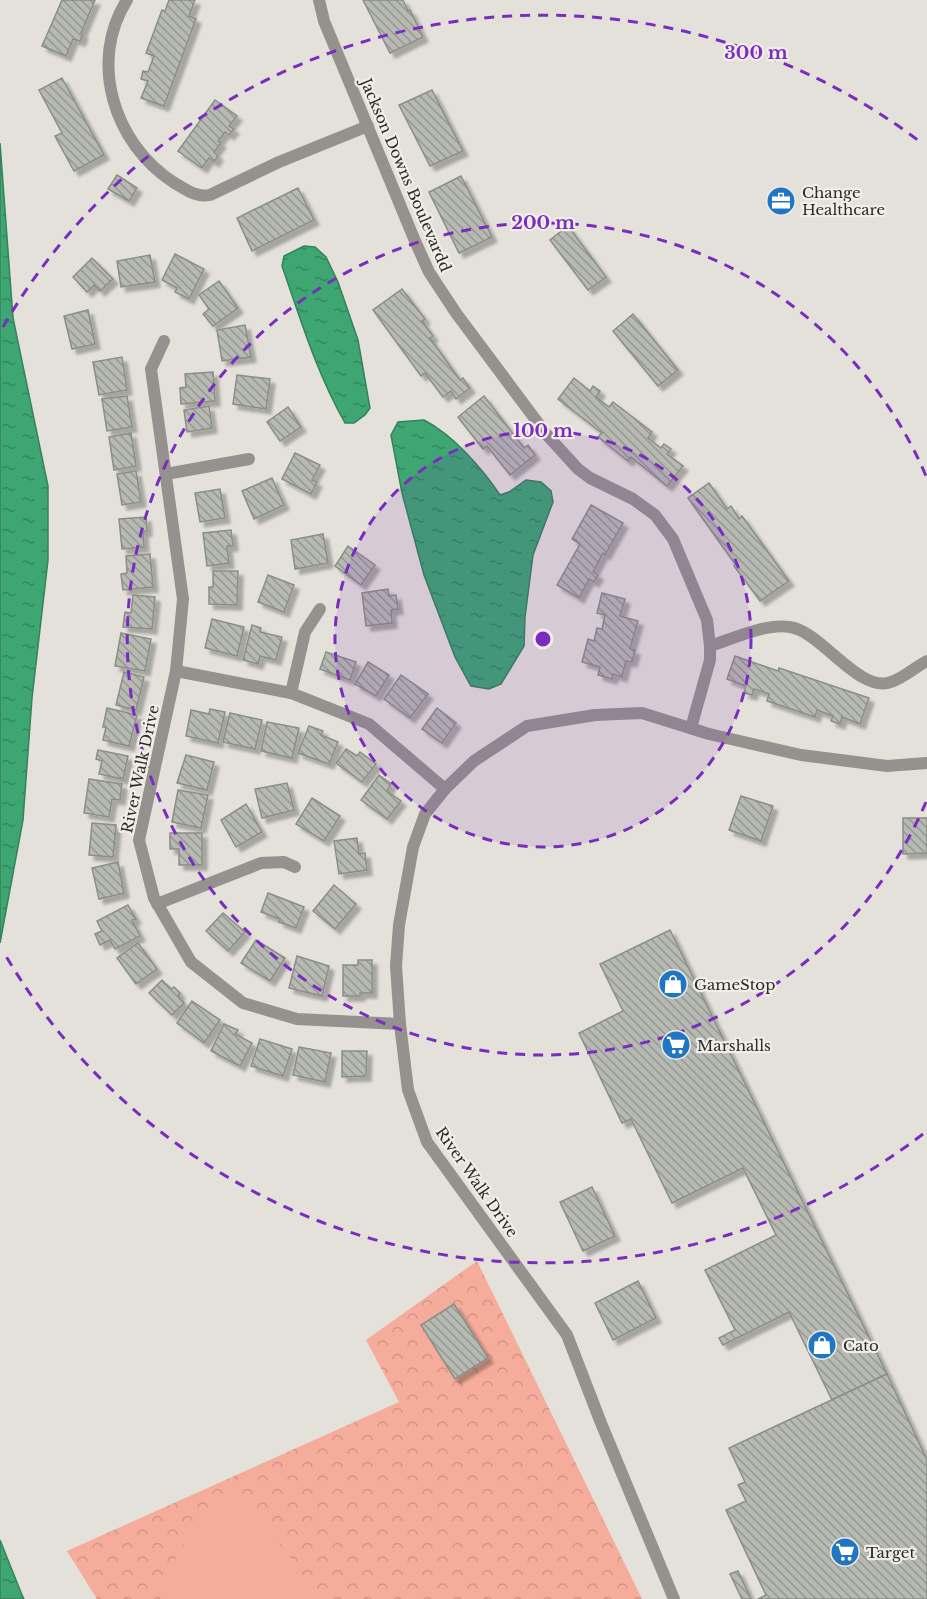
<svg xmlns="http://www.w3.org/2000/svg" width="927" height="1599" font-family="'Libre Baskerville',serif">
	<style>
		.park { fill: url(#park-crowns) }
		.pitch { fill: #f6ac9a }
		.water { fill: url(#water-ripples); stroke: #37815c; stroke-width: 1.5 }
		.building { fill: url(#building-back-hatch); stroke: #8a8e87; stroke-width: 1.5; filter: url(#shadow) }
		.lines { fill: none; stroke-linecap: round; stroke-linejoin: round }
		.street { stroke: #94918e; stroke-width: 12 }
		.ring { fill: none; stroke: #7b2cbf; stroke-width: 3; stroke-dasharray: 10 8 }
		.labels { text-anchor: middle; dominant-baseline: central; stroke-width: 4.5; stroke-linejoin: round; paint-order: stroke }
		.street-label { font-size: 15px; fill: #2a2a27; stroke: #f0eee6 }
		.poi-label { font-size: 15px; fill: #2a2a27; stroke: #f0eee6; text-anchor: start }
		.centre { fill: #7b2cbf; stroke: #f0eee6; stroke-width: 3 }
		.ring-label { font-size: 18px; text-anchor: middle; font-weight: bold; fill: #7b2cbf; stroke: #f0eee6; stroke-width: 4.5; stroke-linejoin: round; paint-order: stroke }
	</style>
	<defs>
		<pattern id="park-crowns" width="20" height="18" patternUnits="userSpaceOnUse" patternTransform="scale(1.5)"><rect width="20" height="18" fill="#f6ac9a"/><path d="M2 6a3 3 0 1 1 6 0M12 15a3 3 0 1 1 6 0" fill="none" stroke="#d39485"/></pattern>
		<pattern id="water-ripples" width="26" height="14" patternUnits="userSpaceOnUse" patternTransform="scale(1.5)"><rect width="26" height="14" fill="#3da672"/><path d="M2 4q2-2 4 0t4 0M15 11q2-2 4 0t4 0" fill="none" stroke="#33875e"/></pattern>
		<pattern id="building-back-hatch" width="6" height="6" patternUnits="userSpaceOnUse" patternTransform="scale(1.5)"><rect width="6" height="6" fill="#b7bab3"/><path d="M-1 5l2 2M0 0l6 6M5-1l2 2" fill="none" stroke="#959792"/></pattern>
		<filter id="shadow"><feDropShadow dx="5" dy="5" stdDeviation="1.5" flood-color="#0004"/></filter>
	</defs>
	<rect width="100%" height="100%" fill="#e3e1d9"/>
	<polygon class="park" points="477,1261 642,1599 97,1599 67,1551 399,1402 366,1340"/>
	<path class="pitch" d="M243 1495 321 1599H160C169 1569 184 1539 206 1517 216 1508 231 1501 243 1495Z"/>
	<g class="water">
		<polygon points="0,143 13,318 48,486 48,560 32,698 23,820 0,943"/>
		<path d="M304 246 315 247 326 257 338 282 358 340 370 408 365 415 354 423H345C317 374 300 318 282 266L284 256Z"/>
		<path d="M424 420C453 435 482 468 500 495L509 492 526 480 541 482 551 491 553 502 533 555 525 617 524 646 501 684 489 689 471 686 455 657 424 575 402 493 391 435 398 422Z"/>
		<polygon points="0,1540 22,1595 24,1599 0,1599"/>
	</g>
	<g class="building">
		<polygon points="62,0 95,0 81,33 83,34 80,41 73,39 66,56 42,46"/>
		<polygon points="169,0 195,0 189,16 196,19 164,106 141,98 148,81 141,79 143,71 148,72 154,56 146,53 162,10 165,11"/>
		<polygon points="363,0 403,0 408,11 410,10 423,37 390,53"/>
		<polygon points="62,78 104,155 74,171 55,136 62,133 39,90"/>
		<polygon points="432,90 463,151 430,166 399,105"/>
		<polygon points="215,100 237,116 229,126 234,129 229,135 225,132 218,141 221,143 214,152 218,156 214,162 209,158 202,168 178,151"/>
		<polygon points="117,175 137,188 129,201 108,189"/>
		<polygon points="461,176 492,237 459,253 429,192"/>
		<polygon points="298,188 314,220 252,251 237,218"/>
		<polygon points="568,226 606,277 588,290 550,240"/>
		<polygon points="175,254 204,269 189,299 175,292 177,288 162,280"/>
		<polygon points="150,255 155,282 121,287 117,261"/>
		<polygon points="92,258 113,279 100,291 94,285 87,292 73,277"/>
		<polygon points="219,281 238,308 213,326 203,314 209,309 199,295"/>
		<polygon points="402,289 425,319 422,321 433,336 430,338 460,380 463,378 470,388 456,399 451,391 443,397 425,373 421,376 373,310"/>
		<polygon points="88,310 95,344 72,349 64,316"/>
		<polygon points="633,314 678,370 658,386 613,331"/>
		<polygon points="245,325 251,357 222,361 217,330"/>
		<polygon points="122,357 127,390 99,395 93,362"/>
		<polygon points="213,372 215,401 181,404 180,388 186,387 185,374"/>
		<polygon points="237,375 270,379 266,409 233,404"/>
		<polygon points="574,378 590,391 593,386 600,391 596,397 609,407 613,402 652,432 648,438 661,448 664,444 671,449 667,454 683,466 667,486 631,457 628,461 598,437 602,433 558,399"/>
		<polygon points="127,396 132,427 107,431 102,399"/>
		<polygon points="484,396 524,448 528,445 535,455 510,475 487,446 483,449 458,417"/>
		<polygon points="209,406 212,428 187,432 184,410"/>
		<polygon points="288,407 301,427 280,441 267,422"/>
		<polygon points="131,433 136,466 114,470 109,437"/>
		<polygon points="295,453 320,465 312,480 317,482 311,494 282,479"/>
		<polygon points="136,471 141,502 122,505 117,474"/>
		<polygon points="272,478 284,505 254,519 242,491"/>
		<polygon points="709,483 727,509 731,506 739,519 742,516 789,581 760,601 734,566 735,564 688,498"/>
		<polygon points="220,489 225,518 200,522 195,493"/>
		<polygon points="591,505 623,523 605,555 603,553 593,572 598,575 594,582 589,579 579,598 557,585 580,544 572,539"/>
		<polygon points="146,517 147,531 143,532 144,547 122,549 119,519"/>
		<polygon points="231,530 233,546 227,546 229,563 207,566 203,533"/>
		<polygon points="323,534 328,563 295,569 291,540"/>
		<polygon points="348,546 375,565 361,585 335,566"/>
		<polygon points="150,554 153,587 123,590 121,574 127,573 126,556"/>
		<polygon points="213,571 238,571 237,605 209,604 209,587 213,587"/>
		<polygon points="268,575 294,585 284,612 258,602"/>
		<polygon points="388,589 389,596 396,595 398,609 391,610 392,623 366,626 362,593"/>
		<polygon points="602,593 625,599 620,616 638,621 630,649 635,650 632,662 626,661 622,677 613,674 612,679 598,675 600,667 582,662 588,639 594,641 597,628 602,629 605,615 597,613"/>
		<polygon points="133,595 155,597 152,629 123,627 125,612 131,613"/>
		<polygon points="212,619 244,627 237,656 205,648"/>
		<polygon points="252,625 261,628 260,632 282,637 276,660 260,656 258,664 243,660"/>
		<polygon points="121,633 151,639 145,671 115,666"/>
		<polygon points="326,652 356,662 350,680 320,669"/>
		<polygon points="735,656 778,671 779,668 869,698 860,724 842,717 840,724 831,721 833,716 817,710 815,717 767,701 769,694 754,689 752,695 744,693 746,686 727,679"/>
		<polygon points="368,662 389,675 376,696 355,684"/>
		<polygon points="124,672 144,677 136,710 116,705"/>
		<polygon points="401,675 428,694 410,718 384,699"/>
		<polygon points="107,708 137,715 129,746 103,740 106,727 103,727"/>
		<polygon points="437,708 456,723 442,743 422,729"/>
		<polygon points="210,709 225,712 218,743 186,736 191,710 209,714"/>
		<polygon points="230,713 262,720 255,749 223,742"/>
		<polygon points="267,722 299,728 292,758 261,751"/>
		<polygon points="309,726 323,731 321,735 338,742 329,764 298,753"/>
		<polygon points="346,749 357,756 360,752 376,764 362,782 336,763"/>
		<polygon points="98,750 128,756 123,779 99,774 102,761 96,759"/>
		<polygon points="186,755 214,762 207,790 177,783"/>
		<polygon points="379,775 391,784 387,791 401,801 387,819 361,800"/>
		<polygon points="89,779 122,784 120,800 112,799 109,817 84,813"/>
		<polygon points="287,783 294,810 262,818 255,789"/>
		<polygon points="178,790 208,795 201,828 172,822"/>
		<polygon points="741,796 773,806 761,841 729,830"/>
		<polygon points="312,798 340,816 324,841 296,824"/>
		<polygon points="246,804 262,832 236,847 221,820"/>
		<polygon points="903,818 927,818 927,853 903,854"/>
		<polygon points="92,823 116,825 113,857 89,855"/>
		<polygon points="170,833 202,833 202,865 179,865 179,849 170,849"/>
		<polygon points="357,838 359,854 365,853 367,870 339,874 334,841"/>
		<polygon points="118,862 124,893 99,899 92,868"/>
		<polygon points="334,885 356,904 335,929 313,911"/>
		<polygon points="268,893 304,907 296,928 279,922 280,919 261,912"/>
		<polygon points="128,905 136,919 132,920 140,936 115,949 110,940 100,945 95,934 102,931 97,921"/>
		<polygon points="223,913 245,932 228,951 206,931"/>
		<polygon points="670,930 887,1374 832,1400 789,1312 723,1345 719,1338 735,1330 705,1270 776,1235 743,1168 672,1203 631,1119 622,1123 579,1033 623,1011 600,964"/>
		<polygon points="256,940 285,958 270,981 241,963"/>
		<polygon points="138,943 157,969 136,984 117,958"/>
		<polygon points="297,956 329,966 322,996 289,988"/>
		<polygon points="358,960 372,960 372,993 360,993 360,996 343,996 343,965 358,965"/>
		<polygon points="162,980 171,989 174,987 180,993 178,996 184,1003 172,1015 149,993"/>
		<polygon points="192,1001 220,1020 204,1043 177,1023"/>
		<polygon points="224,1024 238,1030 235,1034 252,1043 240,1066 211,1051"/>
		<polygon points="260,1039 292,1049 283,1076 251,1066"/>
		<polygon points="299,1047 331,1053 325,1082 293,1075"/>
		<polygon points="342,1051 367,1051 366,1076 342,1077"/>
		<polygon points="592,1187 615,1236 583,1251 560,1202"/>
		<polygon points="638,1281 656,1318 613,1340 595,1303"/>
		<polygon points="454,1304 488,1358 455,1379 421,1325"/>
		<polygon points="887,1374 927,1460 927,1599 758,1599 766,1595 726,1510 746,1501 738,1485 745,1482 729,1448"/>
		<polygon points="738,1571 751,1599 742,1599 730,1574"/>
	</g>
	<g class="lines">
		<g class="street">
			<path d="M127 0C88 61 114 144 173 182 185 189 196 198 210 195L279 162 368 126"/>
			<polyline points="319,0 324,21 415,241 429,272 456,313 547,435 578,469 590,478 633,499 655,515 673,539 707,620 710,646 710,660 691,728"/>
			<polyline points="164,341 151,369 183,599 176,671 139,840 154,898 191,962 243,1003 297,1019 400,1024"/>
			<polyline points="166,474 249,459"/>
			<path d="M710 646C732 639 766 623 790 627 821 631 859 694 891 682 904 678 915 667 927 661"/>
			<polyline points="176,671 291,693 369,724 445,789"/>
			<polyline points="291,693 305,632 320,609"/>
			<polyline points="157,904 261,863 284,862 295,867"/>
			<polyline points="674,1599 601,1423 567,1335 427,1142 408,1090 400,1024 396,966 399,925 413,847 425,814 445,789 474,761 527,726 595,715 642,713 709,734 801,755 887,766 927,763"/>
		</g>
	</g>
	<circle cx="543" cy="639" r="208" fill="#7b2cbf" fill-opacity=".12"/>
	<g class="ring">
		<circle cx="543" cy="639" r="208"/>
		<path d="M926 802A416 416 0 1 1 926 476"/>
		<path d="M923 1134A624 624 0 0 1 3 951M3 327A624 624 0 0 1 923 144"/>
	</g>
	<defs>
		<g id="office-disc" transform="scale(1.5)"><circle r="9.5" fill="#2176c4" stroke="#f0eee6"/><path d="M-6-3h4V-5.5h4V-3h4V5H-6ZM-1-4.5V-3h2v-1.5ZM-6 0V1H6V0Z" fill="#fff"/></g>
		<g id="shop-disc" transform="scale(1.5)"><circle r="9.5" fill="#2176c4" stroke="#f0eee6"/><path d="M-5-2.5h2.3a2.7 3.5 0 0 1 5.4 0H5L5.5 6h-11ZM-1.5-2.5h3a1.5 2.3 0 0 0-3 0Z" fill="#fff"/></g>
		<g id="supermarket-disc" transform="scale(1.5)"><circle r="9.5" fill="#2176c4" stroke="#f0eee6"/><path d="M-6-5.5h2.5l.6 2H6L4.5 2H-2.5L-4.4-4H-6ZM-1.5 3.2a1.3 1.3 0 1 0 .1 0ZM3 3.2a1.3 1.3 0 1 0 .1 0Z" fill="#fff"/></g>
	</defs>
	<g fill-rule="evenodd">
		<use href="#office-disc" x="781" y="201"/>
		<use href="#shop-disc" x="673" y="984"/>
		<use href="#supermarket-disc" x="676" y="1045"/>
		<use href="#shop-disc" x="822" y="1345"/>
		<use href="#supermarket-disc" x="845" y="1552"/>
	</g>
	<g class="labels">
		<g class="street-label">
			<text transform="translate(406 175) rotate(67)">Jackson Downs Boulevardd</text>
			<text transform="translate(140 769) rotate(-78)">River Walk Drive</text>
			<text transform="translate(477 1182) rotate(55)">River Walk Drive</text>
		</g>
		<g class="poi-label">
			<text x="802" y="192">Change<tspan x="802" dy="17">Healthcare</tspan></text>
			<text x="694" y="984">GameStop</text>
			<text x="697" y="1045">Marshalls</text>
			<text x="843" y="1345">Cato</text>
			<text x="866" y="1552">Target</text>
		</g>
	</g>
	<circle cx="543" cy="639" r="9" class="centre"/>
	<g class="ring-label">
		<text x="756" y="59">300 m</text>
		<text x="543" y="229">200 m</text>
		<text x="543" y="437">100 m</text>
	</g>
</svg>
